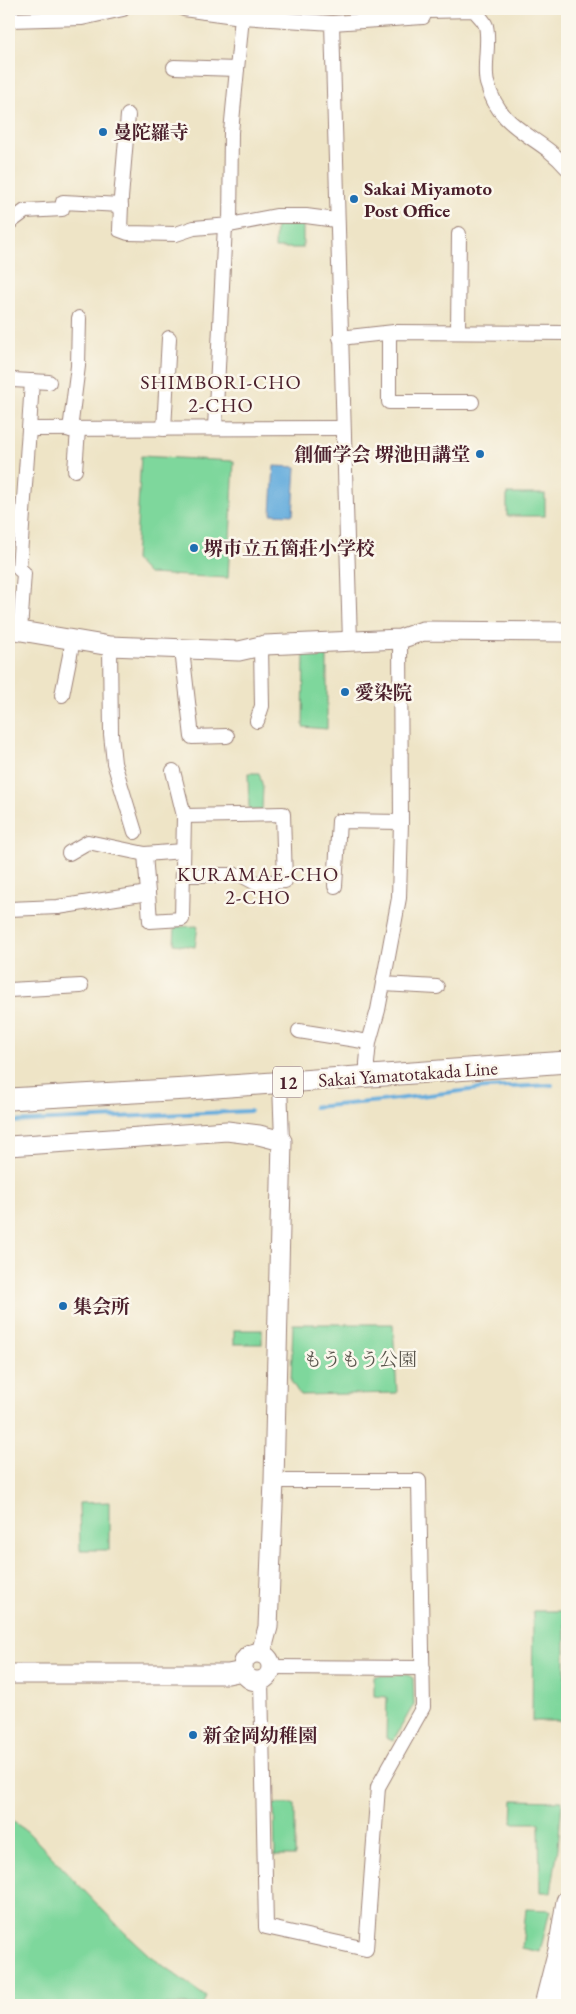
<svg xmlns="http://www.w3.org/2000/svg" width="576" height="2014" font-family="'EB Garamond','Noto Serif JP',serif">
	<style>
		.green { fill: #7ed79c; stroke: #647b64 }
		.water { fill: #66addd; stroke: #586684 }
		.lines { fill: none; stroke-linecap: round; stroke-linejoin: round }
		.stream { stroke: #66addd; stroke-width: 4 }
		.street-casing { stroke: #9c8278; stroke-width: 16 }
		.secondary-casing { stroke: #9c8278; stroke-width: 21 }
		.primary-casing { stroke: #9c8278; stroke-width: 23 }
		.street { stroke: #fff; stroke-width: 14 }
		.secondary { stroke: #fff; stroke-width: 19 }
		.primary { stroke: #fff; stroke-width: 21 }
		.poi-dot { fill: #1f6fb2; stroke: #fbf7ec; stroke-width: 2 }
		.labels { text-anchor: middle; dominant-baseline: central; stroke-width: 5; stroke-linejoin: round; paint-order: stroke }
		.shield { fill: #fbf7ec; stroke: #7f6065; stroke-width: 1 }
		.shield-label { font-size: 18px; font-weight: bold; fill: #4a1f2b }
		.poi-label { font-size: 19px; font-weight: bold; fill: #4a1f2b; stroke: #fbf7ec; text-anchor: start }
		.street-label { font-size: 19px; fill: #4a1f2b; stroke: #fbf7ec }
		.park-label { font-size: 19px; fill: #5a564d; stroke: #fbf7ec }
		.neighbourhood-label { font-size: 20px; letter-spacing: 1px; fill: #4a1f2b; stroke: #fbf7ec }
	</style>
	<rect width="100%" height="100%" fill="#fbf7ec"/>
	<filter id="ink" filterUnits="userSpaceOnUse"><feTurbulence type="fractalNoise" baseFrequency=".02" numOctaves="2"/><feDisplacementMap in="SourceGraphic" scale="10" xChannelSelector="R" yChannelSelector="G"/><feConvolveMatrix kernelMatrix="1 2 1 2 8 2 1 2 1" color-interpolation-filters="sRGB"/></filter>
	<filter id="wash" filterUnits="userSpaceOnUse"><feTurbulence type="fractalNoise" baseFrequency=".0096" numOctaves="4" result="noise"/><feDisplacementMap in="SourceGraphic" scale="20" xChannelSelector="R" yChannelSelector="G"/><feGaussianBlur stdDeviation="1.12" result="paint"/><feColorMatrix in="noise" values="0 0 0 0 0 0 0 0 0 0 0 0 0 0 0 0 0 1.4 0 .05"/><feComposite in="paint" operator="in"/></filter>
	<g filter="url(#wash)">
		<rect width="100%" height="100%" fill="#eee4c6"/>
		<g class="green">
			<polygon points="276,222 303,222 303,248 275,248"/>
			<polygon points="141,456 234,461 228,578 148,574 135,560"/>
			<rect x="507" y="494" width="38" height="22"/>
			<polygon points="304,654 327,654 327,729 303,727"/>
			<polygon points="248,773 259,773 263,787 262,810 249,810"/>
			<polygon points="198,926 195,947 174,944 175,927"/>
			<polygon points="293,1324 393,1324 397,1393 300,1395 291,1381"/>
			<rect x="234" y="1330" width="28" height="14"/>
			<polygon points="109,1502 109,1550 80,1550 79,1503"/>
			<polygon points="533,1611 565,1611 565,1721 532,1721"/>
			<polygon points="408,1675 413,1678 414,1704 393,1741 386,1738 387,1697 374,1696 374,1676"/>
			<polygon points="513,1800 562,1801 558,1848 551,1892 540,1892 539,1823 512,1823"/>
			<polygon points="274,1804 295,1804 295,1856 275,1856"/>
			<polygon points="9,1819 27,1831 124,1932 150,1956 206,1997 203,2005 9,2005"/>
			<polygon points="526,1909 550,1910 540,1952 522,1948"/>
		</g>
		<polygon class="water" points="274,466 296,467 293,515 271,514"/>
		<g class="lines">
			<g class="stream">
				<polyline points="314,1107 380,1101 486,1088 552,1085"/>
				<polyline points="9,1122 250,1111"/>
			</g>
		</g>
	</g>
	<g filter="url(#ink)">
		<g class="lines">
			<g class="street-casing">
				<g id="street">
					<polyline points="184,9 205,12"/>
					<polyline points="204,9 205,12 242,17 332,23 350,642"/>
					<path d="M427 11 474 10C478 15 484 20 486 26 490 43 483 66 487 83 501 133 538 133 567 168"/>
					<polyline points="9,20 82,18 123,9"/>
					<polyline points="332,23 423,17 426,9"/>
					<polyline points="174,67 237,69"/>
					<polyline points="120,210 128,115"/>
					<polyline points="9,223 25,211 62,209 63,202 121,205 120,230 128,233 176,234 194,228 230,225 276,216 306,216 336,220"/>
					<polyline points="230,225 231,132 242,17"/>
					<polyline points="458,332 459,234"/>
					<polyline points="389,333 389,402 472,402"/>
					<polyline points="340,338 394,332 567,333"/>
					<polyline points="12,380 49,382"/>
					<polyline points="215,428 225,225"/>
					<polyline points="29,429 32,381"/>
					<polyline points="164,429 169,338"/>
					<polyline points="70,430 78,366 79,318"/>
					<polyline points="75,470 78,430"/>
					<polyline points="20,631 24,573 19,569 29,429 343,428"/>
					<polyline points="110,646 111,734 114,763 135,832"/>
					<polyline points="182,650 192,737 227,736"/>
					<polyline points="62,695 73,640"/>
					<polyline points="257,721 262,706 261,646"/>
					<polyline points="69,853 88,842 145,854 183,851"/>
					<polyline points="183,875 241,875 256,883 285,881 283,814 184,816"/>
					<polyline points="335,886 339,821 401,822"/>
					<polyline points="148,893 150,921 182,919 184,816 173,771"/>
					<polyline points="9,909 58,907 148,893 145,854"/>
					<polyline points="383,984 437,987"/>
					<polyline points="9,990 81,986"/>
					<polyline points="299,1031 369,1042"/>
					<polyline points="367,1076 367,1063 369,1042 378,1010 399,898 401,822 400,639"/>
					<polyline points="280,1083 282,1141"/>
					<polyline points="271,1667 423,1668"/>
					<polyline points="261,1680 266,1927 366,1949 378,1787 423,1707 419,1481 274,1481"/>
				</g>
			</g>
			<g class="secondary-casing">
				<g id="secondary">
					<polyline points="9,629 110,646 239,651 265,645 400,639 423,631 567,632"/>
					<polyline points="9,1146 227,1131 259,1135 282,1141 274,1481 268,1627 261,1653"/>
					<circle cx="257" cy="1667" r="14"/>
					<polyline points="9,1674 228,1674 243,1671"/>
				</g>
			</g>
			<g class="primary-casing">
				<g id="primary">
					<polyline points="9,1099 187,1089 567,1062"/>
					<polyline points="545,2005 559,1950 567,1901"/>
					<polyline points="560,2005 567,1976"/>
				</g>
			</g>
			<use href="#street" class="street"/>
			<use href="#secondary" class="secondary"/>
			<use href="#primary" class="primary"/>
		</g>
	</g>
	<g class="poi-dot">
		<circle cx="103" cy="132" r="5"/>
		<circle cx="354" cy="199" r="5"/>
		<circle cx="480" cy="454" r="5"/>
		<circle cx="194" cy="548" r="5"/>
		<circle cx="345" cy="692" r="5"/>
		<circle cx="63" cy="1306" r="5"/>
		<circle cx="193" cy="1735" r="5"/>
	</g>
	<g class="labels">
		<rect class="shield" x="273" y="1066.5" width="30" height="31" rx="4"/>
		<g class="shield-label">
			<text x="288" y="1082">12</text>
		</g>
		<g class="poi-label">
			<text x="113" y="132">曼陀羅寺</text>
			<text x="364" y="188">Sakai Miyamoto<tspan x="364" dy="22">Post Office</tspan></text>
			<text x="470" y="454" text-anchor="end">創価学会 堺池田講堂</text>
			<text x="204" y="548">堺市立五箇荘小学校</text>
			<text x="355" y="692">愛染院</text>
			<text x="73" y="1306">集会所</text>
			<text x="203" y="1735">新金岡幼稚園</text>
		</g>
		<g class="street-label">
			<text transform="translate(408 1074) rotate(-4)">Sakai Yamatotakada Line</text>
		</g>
		<g class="park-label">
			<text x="360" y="1359">もうもう公園</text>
		</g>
		<g class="neighbourhood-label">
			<text x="221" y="382">SHIMBORI-CHO<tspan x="221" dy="23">2-CHO</tspan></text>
			<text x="258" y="874">KURAMAE-CHO<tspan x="258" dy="23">2-CHO</tspan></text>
		</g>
	</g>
	<rect width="576" height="2014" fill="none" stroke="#fbf7ec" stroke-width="30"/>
</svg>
